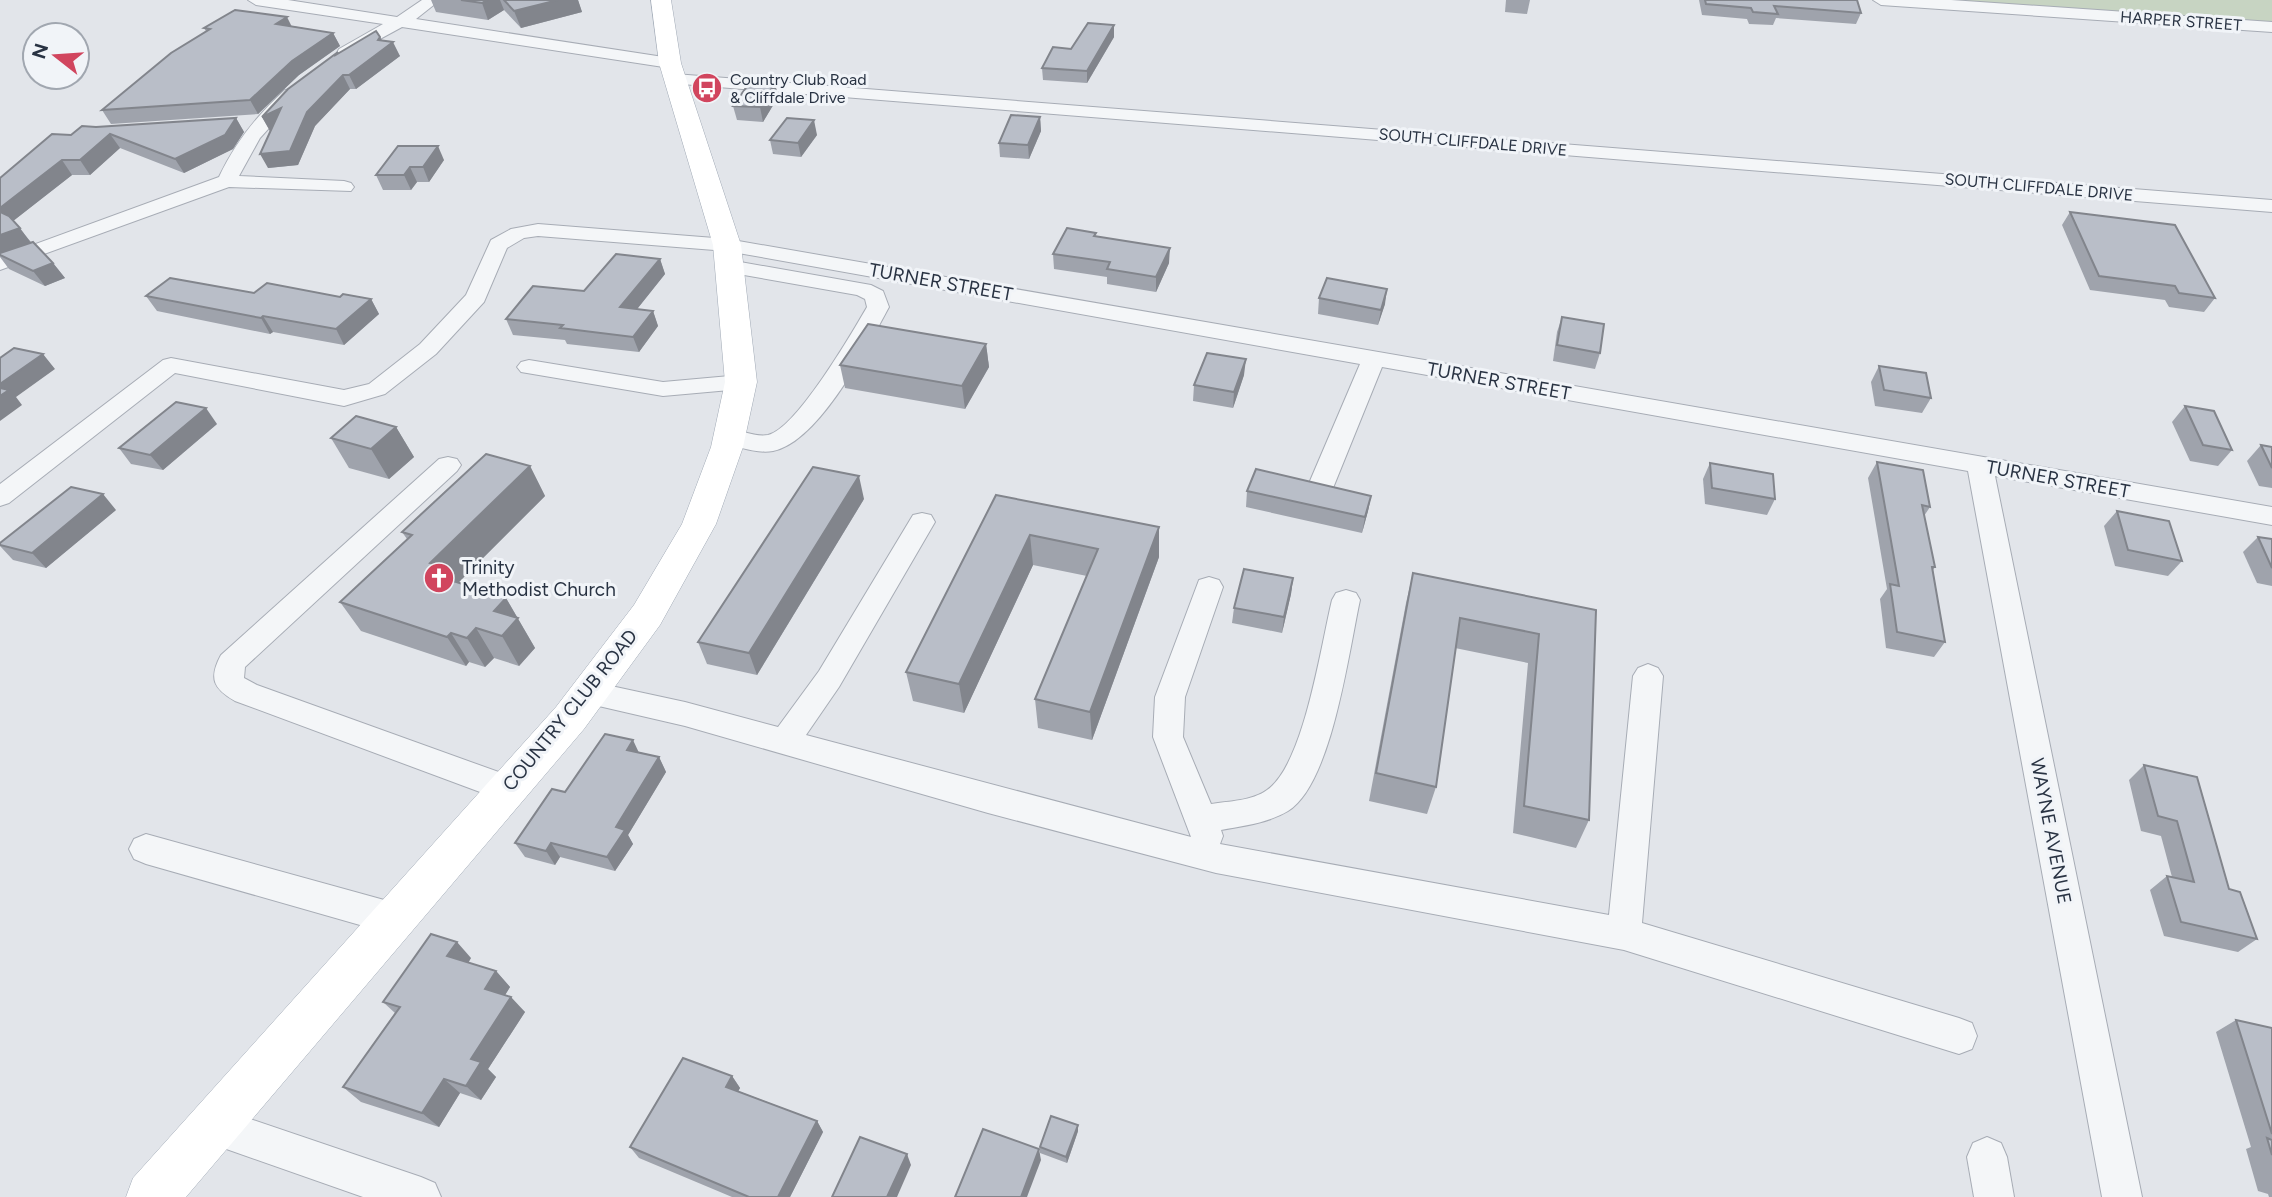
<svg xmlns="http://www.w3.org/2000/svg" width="2272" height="1197" font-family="Figtree,sans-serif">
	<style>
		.green { fill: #c7d4c2 }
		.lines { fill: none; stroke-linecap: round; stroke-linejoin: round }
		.minor-casing { stroke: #a7acb5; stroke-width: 2 }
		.major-casing { stroke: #a1aab6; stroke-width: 1 }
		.minor { fill: #f4f6f8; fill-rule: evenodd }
		.major { fill: #fff; fill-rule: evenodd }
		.wall { fill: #9fa3ac }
		.shaded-wall { fill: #82858c }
		.building { fill: #b9bec8; stroke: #82858c; stroke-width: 2 }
		.labels { text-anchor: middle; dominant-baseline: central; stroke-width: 6; stroke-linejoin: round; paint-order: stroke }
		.far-street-label { font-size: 16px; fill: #293343; stroke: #f1f4f8 }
		.far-poi-label { font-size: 16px; fill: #293343; stroke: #f1f4f8; text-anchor: start }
		.street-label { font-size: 19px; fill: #293343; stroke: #f1f4f8 }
		.poi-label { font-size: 19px; fill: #293343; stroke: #f1f4f8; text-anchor: start }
	</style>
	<rect width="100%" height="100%" fill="#e2e5ea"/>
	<polygon class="green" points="1950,0 2272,0 2272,24"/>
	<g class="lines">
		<g class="minor-casing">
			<g id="minor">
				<polygon points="248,0 288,0 397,17 422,0 440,0 416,19 670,58 679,63 670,68 402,27 345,58 337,53 339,49 383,24 256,5"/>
				<polygon points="1873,0 1951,0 2272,22 2272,32 1881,5"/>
				<polygon points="675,74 2272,200 2272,212 669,83 666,79 669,75"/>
				<path d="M291 89 300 94 260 138 239 176 344 181 351 183 354 187 351 191 229 187 0 270V257L219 177C235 143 257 115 285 90Z"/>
				<polygon points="538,224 727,239 2272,507 2272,525 1995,476 2142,1197 2102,1197 1968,471 1382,367 1333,488 1329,494 1320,497 1311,494 1307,488 1360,364 727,251 538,236 524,238 507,248 484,302 436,354 385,394 344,406 175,373 9,503 0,506 0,484 163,360 171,358 344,390 369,384 420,344 466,295 491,240 511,229"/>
				<path d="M729 260 871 285 883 291 889 307C868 346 819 442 773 451 756 454 736 446 720 442L717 436 720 430C737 426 752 438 768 435 796 429 852 333 867 307L865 299 857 295 721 271 718 266 721 261Z"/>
				<polygon points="529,360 663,382 741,375 749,377 753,382 749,387 741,389 663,396 521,372 517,367 521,362"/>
				<path d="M448 457 457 459 461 465 457 471 245 667 244 678 257 685 518 779 523 789 518 799 507 802 235 701C214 689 208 679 221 655L439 459Z"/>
				<path d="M922 513 931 515 935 522 839 687 806 735 1191 837 1153 737 1155 697 1199 580 1209 577 1219 580 1223 587 1185 697 1183 737 1211 804C1229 801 1252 801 1267 790 1304 765 1321 645 1332 600L1336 593 1346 590 1356 593 1360 600C1349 650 1332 784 1288 811 1268 823 1244 826 1221 830L1223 836 1220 844 1609 915 1633 676 1638 668 1648 664 1658 668 1663 676 1642 923 1959 1018 1972 1023 1977 1036 1972 1049 1959 1054 1624 950 1216 873 988 813 685 726 577 701 573 693 577 685 588 681 685 702 778 727 819 671 913 515Z"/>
				<polygon points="146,834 395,903 407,908 412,919 407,930 395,935 146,864 134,859 129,849 134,839"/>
				<polygon points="215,1107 421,1177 435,1183 441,1197 363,1197 215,1145 201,1140 196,1126 201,1112"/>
				<polygon points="1987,1137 2001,1143 2007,1157 2014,1197 1974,1197 1967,1157 1973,1143"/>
			</g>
		</g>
		<g class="major-casing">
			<polygon id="major" points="651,0 671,0 681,63 741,245 757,382 743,447 716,524 660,625 584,729 186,1197 126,1197 133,1178 556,707 634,605 682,524 711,447 725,382 713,245 659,63"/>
		</g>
		<use href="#minor" class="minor"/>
		<use href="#major" class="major"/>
	</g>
	<g class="wall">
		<polygon points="431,0 578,0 582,12 521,28 504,10 488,20 436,12"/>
		<polygon points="1506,0 1530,0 1527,14 1505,12"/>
		<polygon points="1699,0 1857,0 1861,13 1856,24 1776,18 1773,25 1749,24 1747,19 1702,15"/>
		<polygon points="1114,25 1114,37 1087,83 1043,80 1042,68 1071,49"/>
		<polygon points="292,26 333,33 340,46 299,75 258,114 111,124 102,110 206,31 204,28"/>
		<polygon points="380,37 382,40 400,56 356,89 350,89 315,126 298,165 268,168 271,131 270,131 262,117 338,52 339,53"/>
		<polygon points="775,83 778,97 763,122 737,120 733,106"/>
		<polygon points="1040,117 1041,131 1029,159 1000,157 999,143"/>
		<polygon points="236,118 244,132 233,149 184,173 120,148 90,175 72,175 13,221 31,242 53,263 65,278 45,286 9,269 0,257 0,178 71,135 96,127"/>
		<polygon points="817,135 801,157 773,154 770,140"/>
		<polygon points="398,146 444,160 429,182 417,182 411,190 383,190 376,175"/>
		<polygon points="2070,212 2215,298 2204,312 2169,307 2165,300 2090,290 2062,225"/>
		<polygon points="1097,237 1169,263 1156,292 1107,284 1107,277 1054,269 1053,254"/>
		<polygon points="660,259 665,274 637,309 653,311 658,326 639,352 567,344 565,340 513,335 506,319 584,291"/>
		<polygon points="254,293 371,299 379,314 344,345 273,332 270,334 157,311 146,296"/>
		<polygon points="1319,298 1385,304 1378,325 1318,314"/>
		<polygon points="1562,317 1600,353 1595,369 1553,361 1557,332"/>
		<polygon points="986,344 989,367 965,409 845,388 840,365"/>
		<polygon points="1879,366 1931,398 1922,413 1875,406 1871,382"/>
		<polygon points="1244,375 1233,408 1193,401 1194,385"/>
		<polygon points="2185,406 2232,450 2218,466 2190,461 2172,422"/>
		<polygon points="217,424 163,470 131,464 119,448"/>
		<polygon points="396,427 414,457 389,479 349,468 331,438"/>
		<polygon points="2261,445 2272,447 2272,488 2259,486 2247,461"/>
		<polygon points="1877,462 1930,507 1924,516 1935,567 1933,570 1945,642 1934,657 1886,648 1880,599 1887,589 1868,478"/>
		<polygon points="1710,463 1775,499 1767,515 1705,504 1703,479"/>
		<polygon points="530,466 545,496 459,582 460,583 506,598 535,648 519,666 494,658 485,667 469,662 466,666 361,631 340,602 407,539 402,532"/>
		<polygon points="1247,491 1371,496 1368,511 1362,533 1246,507"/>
		<polygon points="996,495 1159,557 1092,740 1038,728 1035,699 1087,576 1033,565 964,713 913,701 906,672"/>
		<polygon points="864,499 757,675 707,664 698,642"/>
		<polygon points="116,510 46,568 13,560 0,546 0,543"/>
		<polygon points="2117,511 2182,561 2168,576 2115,566 2104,526"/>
		<polygon points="2258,537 2272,539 2272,586 2257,583 2243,552"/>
		<polygon points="1413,573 1596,610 1589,820 1576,848 1513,833 1528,663 1455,648 1436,787 1427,814 1369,801 1406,603"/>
		<polygon points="1293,578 1291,594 1282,633 1232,623 1234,608"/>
		<polygon points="639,752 659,757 666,772 628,835 633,844 615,871 560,857 555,865 525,857 515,843 565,792"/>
		<polygon points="2144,765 2229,889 2257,939 2238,952 2164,936 2150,890 2167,876 2172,877 2161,836 2141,831 2129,780"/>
		<polygon points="471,958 468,963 496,971 510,987 505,995 525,1012 488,1069 496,1077 481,1100 460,1093 439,1127 361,1102 343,1087 395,1013 383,1002"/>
		<polygon points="2236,1020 2272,1028 2272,1197 2269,1197 2268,1194 2258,1191 2246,1149 2251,1147 2216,1032"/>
		<polygon points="732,1076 740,1088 738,1091 817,1121 823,1132 790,1197 732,1197 639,1158 630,1147"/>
		<polygon points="1078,1131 1067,1163 1040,1153 1040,1147"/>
	</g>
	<g class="shaded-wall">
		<polygon points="487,0 500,0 504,10 488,20 482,3"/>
		<polygon points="558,0 578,0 582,12 521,28 514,11"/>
		<polygon points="287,17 294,31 276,24"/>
		<polygon points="1114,25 1114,37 1087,83 1087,71"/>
		<polygon points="333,33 340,46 299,75 258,114 250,100 292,61"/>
		<polygon points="380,37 385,48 393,42 400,56 356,89 349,75"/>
		<polygon points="343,75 350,89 315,126 298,165 268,168 260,154 307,112"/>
		<polygon points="775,83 778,97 763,122 760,107"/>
		<polygon points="281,108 289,122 270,131 262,117"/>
		<polygon points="1040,117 1041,131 1029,159 1028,145"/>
		<polygon points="236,118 244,132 233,149 184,173 175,159"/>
		<polygon points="814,120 817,135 801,157 798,143"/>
		<polygon points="110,134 120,148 90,175 80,160"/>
		<polygon points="438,146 444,160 429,182 423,167"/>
		<polygon points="62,160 72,175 8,225 0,215 0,208"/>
		<polygon points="410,167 417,182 411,190 404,175"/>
		<polygon points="20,228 31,243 0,254 0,235"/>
		<polygon points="1170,248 1169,263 1156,292 1156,277"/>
		<polygon points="660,259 665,274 626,323 620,307"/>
		<polygon points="53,263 65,278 45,286 33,271"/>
		<polygon points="1387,289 1385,304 1378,325 1381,310"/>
		<polygon points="371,299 379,314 344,345 336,329"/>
		<polygon points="653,311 658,326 639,352 633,337"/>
		<polygon points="263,316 273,332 270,334 261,318"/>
		<polygon points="986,344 989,367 965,409 962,386"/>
		<polygon points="43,354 55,369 16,397 22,405 0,421 0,384"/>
		<polygon points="1246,359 1244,375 1233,408 1234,392"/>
		<polygon points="206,408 217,424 163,470 150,455"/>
		<polygon points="396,427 414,457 389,479 371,449"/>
		<polygon points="530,466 545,496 459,582 470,600 462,608 430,563"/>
		<polygon points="859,476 864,499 757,675 749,653"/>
		<polygon points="103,494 116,510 46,568 32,553"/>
		<polygon points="1371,496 1368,511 1362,533 1365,517"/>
		<polygon points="1159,527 1159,557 1092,740 1090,712"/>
		<polygon points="1030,535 1033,565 964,713 959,684"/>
		<polygon points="1293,578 1291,594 1282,633 1284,617"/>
		<polygon points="506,598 535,648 519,666 502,636 494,611"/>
		<polygon points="476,628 494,658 485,667 467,638"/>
		<polygon points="451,633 469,662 466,666 447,637"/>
		<polygon points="633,740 640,755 627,750"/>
		<polygon points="659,757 666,772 628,835 633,844 615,871 607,857 616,827"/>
		<polygon points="551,843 560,857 555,865 546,851"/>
		<polygon points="457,942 471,958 462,973 447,956"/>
		<polygon points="496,971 510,987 499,1005 485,989"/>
		<polygon points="511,997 525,1012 488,1069 496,1077 481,1100 466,1086 471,1059"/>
		<polygon points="732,1076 740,1088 734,1099 726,1087"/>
		<polygon points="444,1079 460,1093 439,1127 422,1113"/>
		<polygon points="817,1121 823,1132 790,1197 778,1197"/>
		<polygon points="1078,1125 1078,1131 1067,1163 1066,1157"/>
		<polygon points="1039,1149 1041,1160 1027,1197 1021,1197"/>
		<polygon points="907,1154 911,1165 897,1197 887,1197"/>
	</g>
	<g class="building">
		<polygon points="461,0 487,0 482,3"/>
		<polygon points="504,0 558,0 514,11"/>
		<polygon points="1705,0 1857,0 1861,13 1774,6 1778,14 1753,12 1751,8 1706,4"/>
		<polygon points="235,10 287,17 276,24 333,33 292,61 250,100 102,110 171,53 210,29 204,28"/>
		<polygon points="1088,23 1114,25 1087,71 1042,68 1053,47 1071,49"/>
		<polygon points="376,31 380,37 378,40 393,42 349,75 343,75 307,112 290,151 260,154 281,108 262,117 288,89 338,52 334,56"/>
		<polygon points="750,82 775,83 760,107 733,106"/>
		<polygon points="1011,115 1040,117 1028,145 999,143"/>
		<polygon points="236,118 225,135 175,159 110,134 80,160 62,160 0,208 0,178 52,134 71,135 82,126 96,127"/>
		<polygon points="787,118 814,120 798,143 770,140"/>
		<polygon points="398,146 438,146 423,167 410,167 404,175 376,175"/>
		<polygon points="0,212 9,216 20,228 0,235"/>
		<polygon points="2070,212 2175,225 2215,298 2179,293 2175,286 2099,276"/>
		<polygon points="1067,228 1096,233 1094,236 1170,248 1156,277 1107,269 1110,262 1053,254"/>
		<polygon points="33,242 53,263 33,271 0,255 0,253"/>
		<polygon points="616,254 660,259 620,307 653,311 633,337 560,328 563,325 506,319 533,286 584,291"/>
		<polygon points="170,278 254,293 267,283 340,297 343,294 371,299 336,329 263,316 261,318 146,296"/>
		<polygon points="1327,278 1387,289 1381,310 1319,298"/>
		<polygon points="1562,317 1604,324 1600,353 1557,345"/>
		<polygon points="868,324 986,344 962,386 840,365"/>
		<polygon points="14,348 43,354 0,384 0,358"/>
		<polygon points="1207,353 1246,359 1234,392 1194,385"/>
		<polygon points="1879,366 1926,373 1931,398 1884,390"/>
		<polygon points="0,388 9,390 0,396"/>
		<polygon points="176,402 206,408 150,455 119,448"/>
		<polygon points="2185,406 2214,411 2232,450 2203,445"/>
		<polygon points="356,416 396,427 371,449 331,438"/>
		<polygon points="2261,445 2272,447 2272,468"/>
		<polygon points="486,454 530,466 430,563 452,570 444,578 506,598 494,611 518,618 502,636 476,628 467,638 451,633 447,637 340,602 412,535 402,532"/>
		<polygon points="1877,462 1923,470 1930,507 1922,505 1935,567 1932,567 1945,642 1897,632 1890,584 1899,586"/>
		<polygon points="1710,463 1773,474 1775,499 1712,488"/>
		<polygon points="813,467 859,476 749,653 698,642"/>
		<polygon points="1256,469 1371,496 1365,517 1247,491"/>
		<polygon points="71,487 103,494 32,553 0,545 0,543"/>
		<polygon points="996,495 1159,527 1090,712 1035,699 1098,549 1030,535 959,684 906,672"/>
		<polygon points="2117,511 2169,521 2182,561 2128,550"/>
		<polygon points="2258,537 2272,539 2272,568"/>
		<polygon points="1244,569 1293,578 1284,617 1234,608"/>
		<polygon points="1413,573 1596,610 1589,820 1524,806 1539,634 1460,618 1436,787 1376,773"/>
		<polygon points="605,734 633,740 627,750 659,757 616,827 625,830 607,857 551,843 546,851 515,843 552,789 565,792"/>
		<polygon points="2144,765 2197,777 2229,889 2240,892 2257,939 2181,922 2167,876 2194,882 2177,821 2158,816"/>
		<polygon points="431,934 457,942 447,956 496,971 485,989 511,997 471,1059 481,1062 466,1086 444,1079 422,1113 343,1087 400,1007 383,1002"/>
		<polygon points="2236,1020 2272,1028 2272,1134"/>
		<polygon points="683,1058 732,1076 726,1087 817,1121 778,1197 749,1197 630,1147"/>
		<polygon points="1051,1116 1078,1125 1066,1157 1040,1147"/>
		<polygon points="983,1129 1039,1149 1021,1197 955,1197"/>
		<polygon points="860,1137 907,1154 887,1197 832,1197"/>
		<polygon points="2267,1138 2272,1140 2272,1155"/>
	</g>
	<defs>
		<g id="bus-disc" transform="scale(1.575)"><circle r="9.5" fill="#d1455e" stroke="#f1f4f8"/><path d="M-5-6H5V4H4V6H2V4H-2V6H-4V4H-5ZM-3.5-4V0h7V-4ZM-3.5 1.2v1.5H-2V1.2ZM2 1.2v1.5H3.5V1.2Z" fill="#fff"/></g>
		<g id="church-disc" transform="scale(1.575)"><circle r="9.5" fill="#d1455e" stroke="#f1f4f8"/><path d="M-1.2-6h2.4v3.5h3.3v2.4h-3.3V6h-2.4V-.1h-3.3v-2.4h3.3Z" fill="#fff"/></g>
	</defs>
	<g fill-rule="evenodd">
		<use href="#bus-disc" x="707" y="88"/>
		<use href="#church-disc" x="439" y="578"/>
	</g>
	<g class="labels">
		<g class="far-street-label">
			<text transform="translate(2181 21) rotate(4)">HARPER STREET</text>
			<text transform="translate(1473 142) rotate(5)">SOUTH CLIFFDALE DRIVE</text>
			<text transform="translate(2039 187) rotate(5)">SOUTH CLIFFDALE DRIVE</text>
		</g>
		<g class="far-poi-label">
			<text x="730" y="79">Country Club Road<tspan x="730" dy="18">&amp; Cliffdale Drive</tspan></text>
		</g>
		<g class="street-label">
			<text transform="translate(941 282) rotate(10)">TURNER STREET</text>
			<text transform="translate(1499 381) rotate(10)">TURNER STREET</text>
			<text transform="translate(2058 479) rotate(10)">TURNER STREET</text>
			<text transform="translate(570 710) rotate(-51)">COUNTRY CLUB ROAD</text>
			<text transform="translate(2051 831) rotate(79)">WAYNE AVENUE</text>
		</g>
		<g class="poi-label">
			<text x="462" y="567">Trinity<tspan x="462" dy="22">Methodist Church</tspan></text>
		</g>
	</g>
	<g transform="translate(56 56) rotate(287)"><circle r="33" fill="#f1f4f8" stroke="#a1a7b0" stroke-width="2"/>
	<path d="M0-5L12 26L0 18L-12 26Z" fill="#d1455e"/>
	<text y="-10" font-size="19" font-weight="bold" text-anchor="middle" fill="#293343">N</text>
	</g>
</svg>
